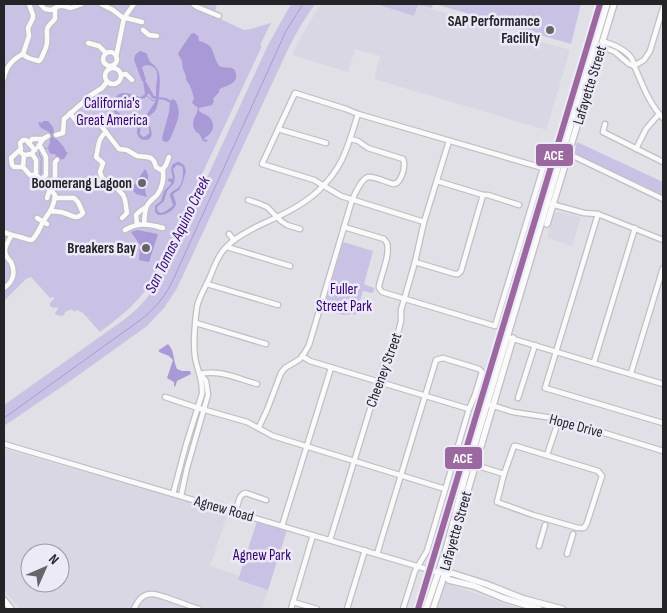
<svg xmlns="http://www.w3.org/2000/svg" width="667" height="613" font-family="'Sofia Sans Condensed',sans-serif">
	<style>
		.built { fill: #dad7e5; fill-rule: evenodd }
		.green { fill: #cac2e5 }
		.water { fill: #aa99d7; fill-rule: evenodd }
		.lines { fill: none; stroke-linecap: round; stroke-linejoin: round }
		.stream { stroke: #aa99d7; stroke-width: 1 }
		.minor-casing { stroke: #c0bec3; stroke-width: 7 }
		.major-casing { stroke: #c0bec3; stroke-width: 8 }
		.minor { stroke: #fafafb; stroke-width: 4.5 }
		.major { stroke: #fafafb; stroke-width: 5.5 }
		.rail-1-casing { stroke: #eceaf7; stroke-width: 10 }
		.rail-1 { stroke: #9b68a0; stroke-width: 6 }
		.poi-dot { fill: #66656a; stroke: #eceaf7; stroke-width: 2 }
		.labels { text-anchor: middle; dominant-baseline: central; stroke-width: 5; stroke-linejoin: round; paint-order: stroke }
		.poi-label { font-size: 15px; font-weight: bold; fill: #242328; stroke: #eceaf7; text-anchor: end }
		.street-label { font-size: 15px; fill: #242328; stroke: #eceaf7 }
		.park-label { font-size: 15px; fill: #36006f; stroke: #eceaf7 }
		.water-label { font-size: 16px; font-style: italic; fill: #390773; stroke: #eceaf7 }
		.line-badge { stroke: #eceaf7; stroke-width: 2 }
		.badge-label { font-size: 14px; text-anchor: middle; font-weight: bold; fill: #fff }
	</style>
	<rect width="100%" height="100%" fill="#e1e0e6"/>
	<g class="built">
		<polygon points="321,4 376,4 414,16 418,5 570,50 546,130 374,79 380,56 355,49 348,72 292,55 303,33"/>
		<polygon points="559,212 581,217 572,246 547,238 555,213"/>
		<path d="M4 449 228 512 210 566 240 576 239 581 268 590 262 609H20L4 591ZM30 553H60V583H30Z"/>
		<polygon points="446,583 500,602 522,609 438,609"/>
	</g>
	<g class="green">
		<path d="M4 4H217L214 16 244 30 251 29 271 23 260 45 262 46 152 281C138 303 120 317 100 332L83 313 77 310 74 312 72 309 65 312 64 315 62 316 56 315 55 313 58 309 57 307 53 308 50 306V303L54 299 53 297 50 298 31 277 26 279 4 301Z"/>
		<path d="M291 4H315L301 25 290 45 186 269 176 290 164 308 147 326 73 379 4 426V405L125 319C142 306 153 292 163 273L268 45Z"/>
		<polygon points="376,4 433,4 432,8 418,5 414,16"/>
		<polygon points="435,4 581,4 571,44"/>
		<polygon points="577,142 663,182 663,195 574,153"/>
		<path d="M343 242 373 251 364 284 374 288V291L372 293 363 291 356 315C351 313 348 315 344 315 337 314 328 311 324 307Z"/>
		<polygon points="257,521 287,530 268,590 238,580"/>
	</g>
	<g class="water">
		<path d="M194 33 198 36 199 41C216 45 211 53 219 66 223 68 227 67 231 68 235 69 235 70 236 74 238 85 225 85 219 90V92L213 99 214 101 212 105 199 108V111C202 114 207 114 210 118 217 127 211 135 203 139L208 140 206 142 203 141C201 138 201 135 198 133 197 132 195 132 195 130 191 125 194 117 197 113L198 108 192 103 194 98C192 91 191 86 186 80V76L183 69 182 61 178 54 180 50 191 34Z"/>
		<path d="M140 51 146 53C148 55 148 58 149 60 151 64 155 65 157 69 162 77 159 88 159 97L166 98 171 101 172 99 175 100C182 112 178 120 173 132 171 137 171 139 167 142L163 141 162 138 169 112 170 103 165 100 159 99C158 102 157 108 155 111 154 113 151 114 149 116 146 122 159 139 145 140 142 140 139 138 138 136 135 130 140 127 136 121 130 118 122 119 116 114 108 106 114 94 124 93 130 93 135 96 141 97L145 94 143 81H142L134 60 135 55ZM146 65C161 66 157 78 156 88 156 90 156 93 156 96H154L145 80H146L142 67ZM149 93 152 98 156 99C154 106 148 110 146 117 145 125 156 134 143 137L140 134C140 129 142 123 137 119 131 114 116 118 115 106 114 101 117 99 120 97L127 98 133 97 140 99 145 98Z"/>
		<path d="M43 121H48C55 129 53 127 55 138 60 142 65 147 66 152H68L64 159 58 160 55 154H51L49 152 48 148 50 142 49 132 41 128 38 123 39 122 42 123Z"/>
		<path d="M179 162 184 165 186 171 182 185 179 190 173 194C174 197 175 200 176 203 176 210 164 216 158 215L155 212V206L161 201 164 191 171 184V182L168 181 169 178 171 179 173 178C171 170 169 163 179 162ZM177 165 182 166C184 172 183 182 179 187 176 191 170 190 170 196 171 199 172 202 173 205 171 208 164 213 160 213L157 210V207L164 201 167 191 174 183 175 177 173 169Z"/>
		<path d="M145 169C153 180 144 180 145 189 145 191 146 194 147 197L136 194 132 189 133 186 138 181 140 176Z"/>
		<polygon points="137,230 158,234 149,262 139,260 140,245 131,232"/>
		<path d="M168 344C175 351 173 361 177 369L182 371H190L191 374 177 381 175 387 174 386V382L167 378 173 360 169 356 159 352V350Z"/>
	</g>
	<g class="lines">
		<g class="stream">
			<polyline points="147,96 152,100 156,101"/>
			<polyline points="43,149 48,148"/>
			<polyline points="40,151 39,154 42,160 41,162 41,174"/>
			<path d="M4 418 139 321C154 310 165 297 173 280L286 31 303 4"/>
		</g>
		<g class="minor-casing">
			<g id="minor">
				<polyline points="40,4 45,9 51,10 55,8"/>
				<polyline points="101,4 113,10 122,17 142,22"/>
				<polyline points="193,4 197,7 219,16"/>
				<polyline points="64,6 71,8 82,4"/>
				<polyline points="143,30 149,35 157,36"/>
				<path d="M602 41C612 44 626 49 632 59 634 62 634 66 636 70 643 86 650 105 663 118"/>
				<polyline points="88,43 99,46 105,52"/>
				<polyline points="595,44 615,52 629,64 634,66"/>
				<circle cx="110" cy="59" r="7"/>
				<path d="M23 54C26 58 34 60 39 61L41 59C43 54 47 47 47 42 48 28 43 31 55 19V8L59 6H64L62 4"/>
				<polyline points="23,54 29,36 28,28 33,18 33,15 29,4"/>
				<polyline points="116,57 124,18 134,4"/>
				<polyline points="634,66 644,60 650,51 663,8"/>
				<circle cx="113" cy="76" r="8"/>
				<polyline points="121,75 126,74 132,80"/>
				<path d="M4 78C6 66 13 59 23 54"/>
				<path d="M70 113 76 121 83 125 93 122 99 123 119 149 127 150 137 156 147 157 151 158 154 161 156 167 163 171C164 179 162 188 157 195 154 198 151 200 148 204 144 211 145 216 144 224"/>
				<polyline points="605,124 603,132 663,162"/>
				<polyline points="278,129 326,143"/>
				<path d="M106 132C97 139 99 147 96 157L103 163 100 172 102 178 115 186 123 195 125 200 127 213 122 218"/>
				<polyline points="56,135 63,133 64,119 80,105 88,97 102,88 107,82"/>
				<polyline points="29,143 32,139 43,139"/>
				<polyline points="40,146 46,157 46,175 41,180"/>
				<polyline points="38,147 43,139 48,136"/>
				<polyline points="636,149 646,129 659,114"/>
				<polyline points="35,150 26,140 23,140 20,143 21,149 11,158 12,165 14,167 23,167 30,175 36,175"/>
				<polyline points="19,151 24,155 23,167"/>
				<polyline points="569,154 663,199"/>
				<polyline points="24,155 32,154 33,152"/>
				<polyline points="162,170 166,165 169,157"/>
				<polyline points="95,183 103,179"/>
				<polyline points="52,191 55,184 55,162 57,160"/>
				<polyline points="483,195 488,195 519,205"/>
				<polyline points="47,198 50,189"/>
				<polyline points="248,200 260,204 267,207 281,221 287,225 300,229"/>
				<polyline points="551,204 584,213 598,214 663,240"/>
				<path d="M51 211C55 212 60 211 64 213 72 215 76 221 83 213L78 202 74 198H55"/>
				<polyline points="598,214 545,388 663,423"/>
				<polyline points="37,218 47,224"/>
				<polyline points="137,224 136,215 140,211 146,207"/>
				<path d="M344 227 384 239 387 243C390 256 382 272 379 286V288L382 292 495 326 543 168 358 114 346 109 295 93 262 164 314 180 341 196 424 222"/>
				<path d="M125 230C138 222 149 224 163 228"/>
				<path d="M4 232C9 235 14 235 20 237 25 238 27 240 32 240 38 234 39 229 43 222 49 212 54 208 55 195 52 190 47 189 44 184 41 181 40 178 36 175V160L32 154"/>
				<polyline points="229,234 234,240"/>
				<polyline points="227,247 290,266"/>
				<polyline points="415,262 455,274 458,274 461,271 483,195 437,181"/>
				<polyline points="207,284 278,305"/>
				<path d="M4 288C13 282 16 273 11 262 8 259 5 256 5 251 5 246 9 240 11 236"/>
				<polyline points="196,323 266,344"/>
				<polyline points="507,337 663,384"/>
				<polyline points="302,356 310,361 469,409"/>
				<polyline points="594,362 635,228"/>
				<polyline points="631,373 663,268"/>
				<path d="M200 374C219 369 239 379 257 384"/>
				<polyline points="165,397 198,408 247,422 273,436 445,489"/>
				<polyline points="518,398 535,345"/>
				<polyline points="491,405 513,412 559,419 663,451"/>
				<path d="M259 427 267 410 281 373 285 368 300 359 305 352 309 345 352 200C355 194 362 177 369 177 375 177 387 182 393 184L397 183C402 178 406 166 403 159L368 148 358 141 351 139"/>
				<polyline points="4,444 440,573"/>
				<polygon points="514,446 516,446 598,471 602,476 587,523 584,528 578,528 533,515 497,502 504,474"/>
				<polyline points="547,455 559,419"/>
				<polyline points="475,465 504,474"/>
				<path d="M173 494 186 445 202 394C203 379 197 370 195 357 193 344 195 320 197 307 199 297 205 288 209 279 213 270 216 260 222 252 231 240 243 234 256 227 277 217 301 207 318 191 344 167 348 145 358 114"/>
				<polyline points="181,496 187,468 208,395 206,381 201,375"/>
				<polyline points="235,512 240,497 243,494 246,493 266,500"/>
				<polyline points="282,526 331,368"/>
				<polyline points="330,540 386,357 397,337 401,321 401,310 415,262 424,222 449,141"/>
				<polyline points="539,546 545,525"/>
				<polyline points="377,554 436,360 443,358 479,369 482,372 475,395 469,409 427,551 415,571 403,609"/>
				<polyline points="567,554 573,534"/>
				<polyline points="293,602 317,609"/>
				<path d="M134 609C143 588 155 593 173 600 182 603 190 606 199 609"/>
				<polyline points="291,609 313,535"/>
				<polyline points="347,609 365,550"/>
			</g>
		</g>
		<g class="major-casing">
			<g id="major">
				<polyline points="547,224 614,4"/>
				<polyline points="444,575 451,573 486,584 524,599 562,609"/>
				<polyline points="444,575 449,580 474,586 503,598 539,609"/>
				<polyline points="4,600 11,609"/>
				<polyline points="426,609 446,550 464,481 607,4"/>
				<polyline points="433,609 452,552 465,500 513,338"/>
			</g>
		</g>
		<use href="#minor" class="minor"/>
		<use href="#major" class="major"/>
		<g class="rail-1-casing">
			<polyline id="rail-1" points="418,609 600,4"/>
		</g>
		<use href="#rail-1" class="rail-1"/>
	</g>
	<g class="poi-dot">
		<circle cx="550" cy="30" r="5"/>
		<circle cx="142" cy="183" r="5"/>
		<circle cx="146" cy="248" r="5"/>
	</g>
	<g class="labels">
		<g class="poi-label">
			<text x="540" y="21">SAP Performance<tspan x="540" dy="17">Facility</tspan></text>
			<text x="132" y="183">Boomerang Lagoon</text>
			<text x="136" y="248">Breakers Bay</text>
		</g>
		<g class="street-label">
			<text transform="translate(590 85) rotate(-73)">Lafayette Street</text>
			<text transform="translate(384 370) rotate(-70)">Cheeney Street</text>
			<text transform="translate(576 426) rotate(15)">Hope Drive</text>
			<text transform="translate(224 509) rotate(16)">Agnew Road</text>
			<text transform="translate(456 531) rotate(-74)">Lafayette Street</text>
		</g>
		<g class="park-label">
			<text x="112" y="103">California's<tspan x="112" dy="17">Great America</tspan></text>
			<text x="344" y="289">Fuller<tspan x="344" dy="17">Street Park</tspan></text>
			<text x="262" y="555">Agnew Park</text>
		</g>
		<g class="water-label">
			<text transform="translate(178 235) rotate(-64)">San Tomas Aquino Creek</text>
		</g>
	</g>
	<g class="line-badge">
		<rect x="535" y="143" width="39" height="24" rx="5" fill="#9b68a0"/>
		<rect x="444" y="446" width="39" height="24" rx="5" fill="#9b68a0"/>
	</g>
	<g class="badge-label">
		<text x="554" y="160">ACE</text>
		<text x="463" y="463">ACE</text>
	</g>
	<rect width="667" height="613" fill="none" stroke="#242328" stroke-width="10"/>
	<g transform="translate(45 568) rotate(45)"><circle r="24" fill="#eceaf7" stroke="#9c9aa4"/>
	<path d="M0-4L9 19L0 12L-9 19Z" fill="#66656a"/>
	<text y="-8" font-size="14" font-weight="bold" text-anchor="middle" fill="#242328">N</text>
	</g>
</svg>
